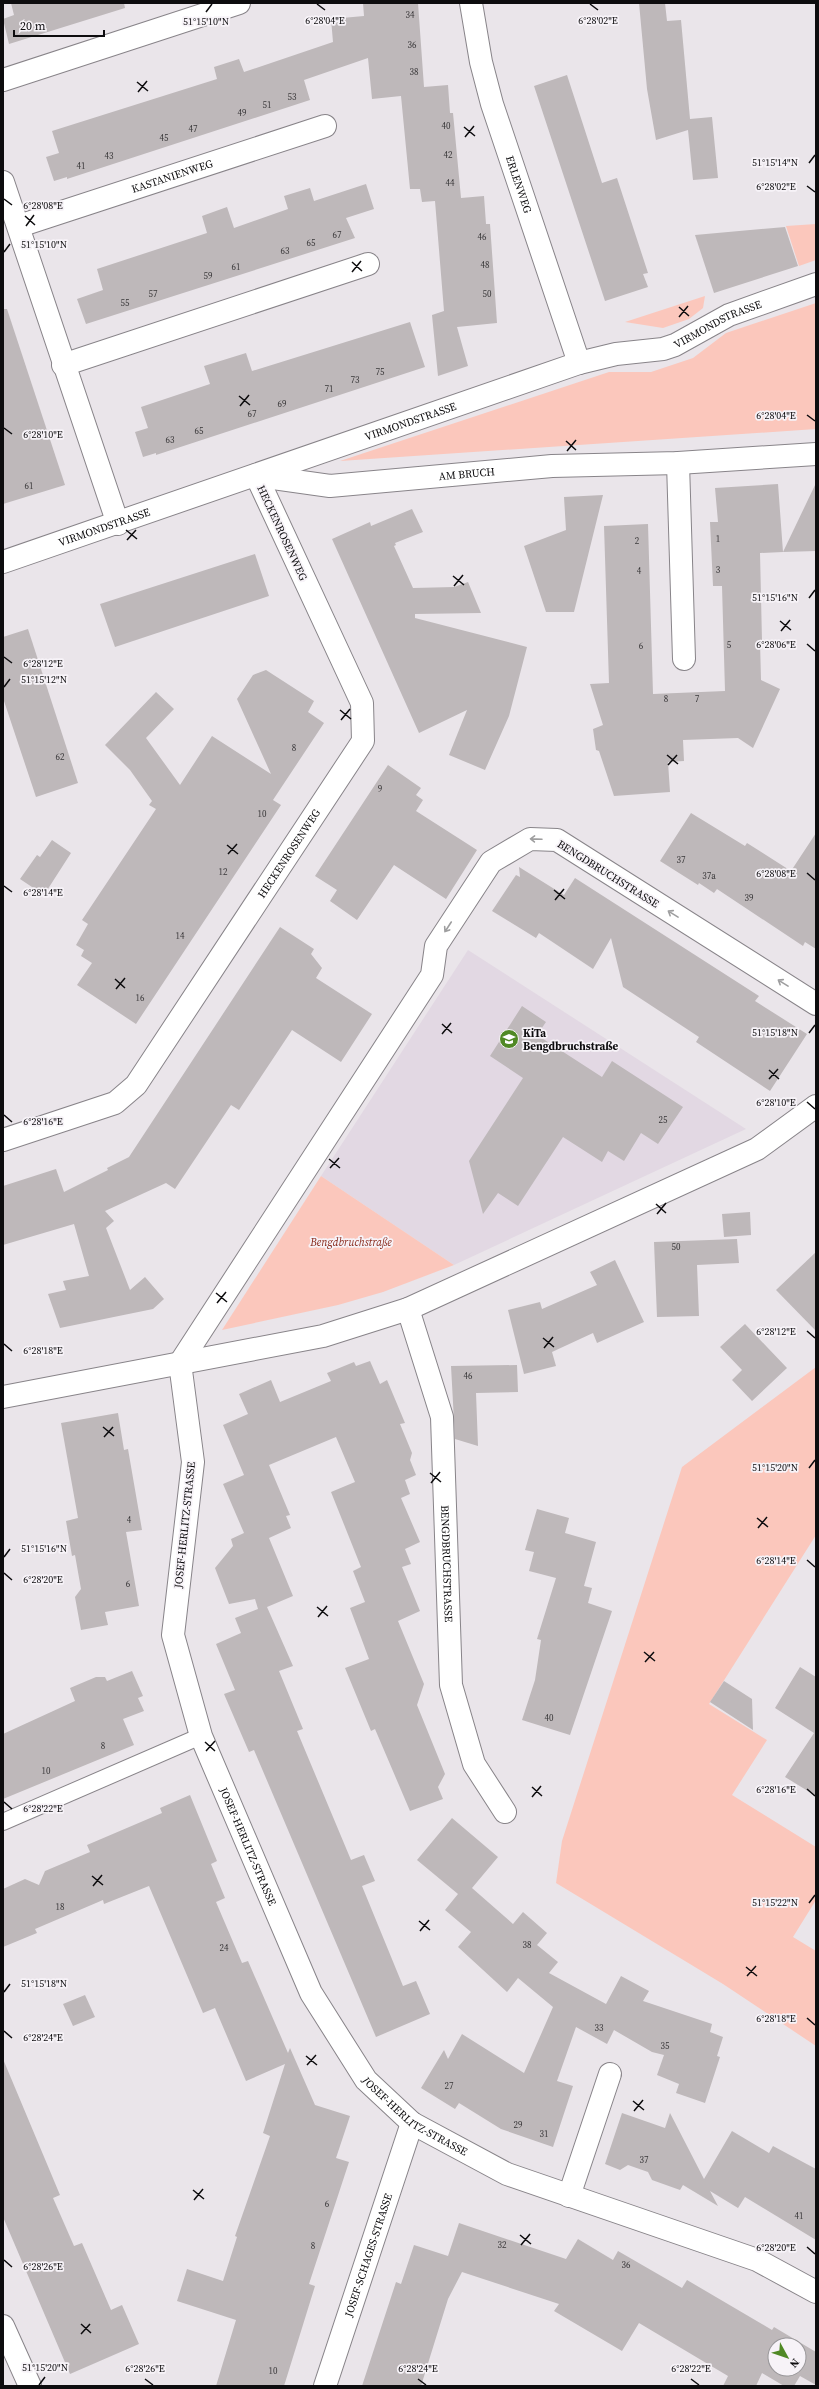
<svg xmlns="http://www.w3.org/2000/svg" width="819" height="2389" font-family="'Source Serif 4',serif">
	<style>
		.built { fill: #e2d8e3 }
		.green { fill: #fbc7bc }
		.building { fill: #beb8ba; fill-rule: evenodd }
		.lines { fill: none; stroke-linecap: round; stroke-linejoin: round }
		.lane-casing { stroke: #888489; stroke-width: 18 }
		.street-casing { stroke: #888489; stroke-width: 24 }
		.lane { stroke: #fff; stroke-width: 16 }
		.street { stroke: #fff; stroke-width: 22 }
		.oneway { stroke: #9e9e9f }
		.ticks { fill: none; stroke: #0d0c0e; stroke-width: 1.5 }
		.labels { text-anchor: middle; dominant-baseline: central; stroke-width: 3.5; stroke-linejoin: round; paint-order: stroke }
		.number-label { font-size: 9px; fill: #393739 }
		.street-label { font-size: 11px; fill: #0d0c0e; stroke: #f7f3f8 }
		.poi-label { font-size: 11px; font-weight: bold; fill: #0d0c0e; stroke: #f7f3f8; text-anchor: start }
		.park-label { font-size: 11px; font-style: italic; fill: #88281a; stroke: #f7f3f8 }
		.ticks-label { font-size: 10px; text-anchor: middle; fill: #0d0c0e; stroke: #f7f3f8; stroke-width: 3.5; stroke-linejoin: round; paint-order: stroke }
	</style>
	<rect width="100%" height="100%" fill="#eae5ea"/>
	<polygon class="built" points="468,950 746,1129 454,1265 321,1176"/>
	<g class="green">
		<polygon points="816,224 816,260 799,266 786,226"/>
		<polygon points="705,296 703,308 689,319 663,328 625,322"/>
		<polygon points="816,303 816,429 340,461 609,372 651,372 693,358 726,333"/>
		<polygon points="321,1176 454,1265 383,1292 338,1305 222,1330"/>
		<polygon points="816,1367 816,1535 709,1704 767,1740 732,1795 816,1847 816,1900 793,1937 816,1951 816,2046 723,1984 556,1883 562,1841 682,1467"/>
	</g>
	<g class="building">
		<polygon points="11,3 124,3 125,8 9,44 3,19 14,15"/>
		<polygon points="363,3 418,3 424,87 448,85 450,113 453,113 461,198 484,196 486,224 490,224 497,323 457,327 468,366 438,376 432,315 444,311 435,201 422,202 420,189 410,189 401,96 372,99 368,58 304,80 310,100 67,179 67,177 54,181 46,157 59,153 52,131 217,79 214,67 239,59 244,72 333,42 331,19 364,16"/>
		<polygon points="639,3 665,3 667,21 681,20 690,119 712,117 718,178 693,180 688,130 656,140 647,89"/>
		<polygon points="567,75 602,183 617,178 648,273 643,274 648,287 605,301 534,86"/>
		<polygon points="366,184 374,209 346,218 355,238 86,324 77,299 103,290 97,269 207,233 202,216 227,207 234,228 288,209 284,196 310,188 314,201"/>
		<polygon points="785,227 798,266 714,293 695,235"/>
		<polygon points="3,309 7,309 65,485 3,504"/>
		<polygon points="410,322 425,367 156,455 156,453 143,457 135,432 148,428 141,407 210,384 204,366 246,353 252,371"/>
		<polygon points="816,483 816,551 783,552"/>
		<polygon points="778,484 783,552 760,553 762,641 760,641 761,680 780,689 753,748 738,738 683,740 684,761 668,762 670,792 614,796 599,751 596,750 593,729 603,725 590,684 609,683 604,526 648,524 653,694 725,691 722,586 713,586 710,522 718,522 715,488"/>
		<polygon points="603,495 574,612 546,612 524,546 566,530 564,497"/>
		<polygon points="412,509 423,532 395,543 396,545 394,546 413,588 454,587 468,582 481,613 415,614 415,618 527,647 509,716 485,770 449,755 467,710 419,733 332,539 370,522 371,526"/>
		<polygon points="255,554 269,596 115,647 100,604"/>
		<polygon points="28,629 78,783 36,797 3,698 3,637"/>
		<polygon points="266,670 314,701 308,712 324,723 273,800 281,805 136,1024 77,985 92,963 81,956 84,950 76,945 88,924 82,920 156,809 149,805 152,801 130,770 105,745 156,692 174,709 146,738 180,785 212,736 271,774 237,699 253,675"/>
		<polygon points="388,765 421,788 416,795 423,800 416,811 477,850 446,899 394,865 357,920 330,901 337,890 315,876"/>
		<polygon points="691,813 745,846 747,843 791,871 816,833 816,949 805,942 803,946 717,889 714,893 699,883 698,885 660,861"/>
		<polygon points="52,840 71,853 44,895 20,879 37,855 40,857"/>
		<polygon points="519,867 564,895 575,878 759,996 755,1001 807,1034 770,1091 696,1042 699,1037 623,987 611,938 593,969 539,933 536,938 492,911 516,875 520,877"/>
		<polygon points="280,927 314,949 311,954 322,968 316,978 372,1014 341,1062 292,1030 239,1110 231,1105 175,1189 166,1183 105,1211 114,1221 106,1228 130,1290 145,1277 164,1299 153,1309 60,1328 48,1294 66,1290 63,1281 89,1276 74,1224 3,1245 3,1186 56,1169 64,1192 108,1170 107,1168 129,1157"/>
		<polygon points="522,1006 546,1022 537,1035 602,1077 612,1061 683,1107 658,1144 641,1133 624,1161 608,1151 602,1162 563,1137 518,1206 498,1193 483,1214 469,1161 523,1078 490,1056"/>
		<polygon points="750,1212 751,1235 724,1237 722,1214"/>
		<polygon points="737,1239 739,1263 697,1265 699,1316 657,1317 654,1242"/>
		<polygon points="816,1252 816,1331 776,1290"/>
		<polygon points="615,1260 644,1322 597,1343 593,1333 552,1352 556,1366 524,1374 508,1310 540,1302 542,1309 597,1285 590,1272"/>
		<polygon points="745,1324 787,1368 752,1401 732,1380 742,1370 720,1347"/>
		<polygon points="370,1361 380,1384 387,1380 405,1423 400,1424 412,1453 410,1460 416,1475 405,1480 410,1494 401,1498 420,1542 405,1549 411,1564 402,1567 420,1611 398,1621 424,1684 417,1705 445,1774 438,1787 443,1799 410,1811 375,1729 371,1731 345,1668 369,1659 350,1608 365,1602 353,1571 361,1567 331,1492 355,1482 336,1437 269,1465 290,1515 286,1516 291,1528 269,1538 293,1596 267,1607 293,1666 279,1671 303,1729 297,1731 351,1860 364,1855 375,1881 362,1886 403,1986 416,1981 430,2014 376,2037 254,1750 249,1752 224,1694 235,1690 216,1644 241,1633 235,1618 258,1609 255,1599 229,1604 215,1568 233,1546 231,1539 244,1533 223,1484 244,1475 223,1425 248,1414 239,1394 271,1380 280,1402 331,1381 327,1373 354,1362 356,1366"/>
		<polygon points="517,1365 518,1392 476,1393 478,1446 455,1439 451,1366"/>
		<polygon points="118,1413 124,1450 128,1449 142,1530 126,1532 139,1606 105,1612 108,1625 81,1630 75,1597 81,1589 75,1555 72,1556 66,1521 78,1518 61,1423"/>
		<polygon points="537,1509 569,1518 565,1533 596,1542 584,1586 592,1588 588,1603 612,1611 570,1735 522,1720 535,1680 541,1640 537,1639 556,1578 529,1571 534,1552 525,1550"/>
		<polygon points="800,1667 816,1677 816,1796 785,1777 814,1733 775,1708"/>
		<polygon points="132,1671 143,1696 138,1698 144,1711 123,1719 134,1745 3,1799 3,1734 75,1701 70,1688 96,1677 105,1677 107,1681"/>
		<polygon points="724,1681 752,1699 753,1730 710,1702"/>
		<polygon points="190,1795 217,1861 211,1864 225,1898 216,1902 242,1963 248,1961 288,2053 290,2048 315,2105 350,2116 336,2158 349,2162 309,2284 315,2286 284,2386 216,2386 236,2320 177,2301 187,2269 223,2281 237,2237 235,2236 270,2136 263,2133 285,2064 246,2081 215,2008 203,2013 149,1886 104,1904 103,1900 35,1929 37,1933 3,1947 3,1889 25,1879 39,1885 45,1871 90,1852 87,1845 162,1813 160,1808"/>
		<polygon points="452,1818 498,1857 472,1888 513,1924 523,1912 547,1933 537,1945 558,1962 549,1973 606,2004 621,1976 649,1991 643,2001 712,2024 710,2032 723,2037 717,2056 720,2057 705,2103 676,2093 679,2084 657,2075 664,2055 652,2052 614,2030 607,2044 576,2027 557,2081 573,2086 553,2147 501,2129 459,2103 455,2109 421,2088 444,2050 448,2059 462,2034 524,2073 553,2007 518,1978 507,1992 458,1947 471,1932 445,1910 458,1894 417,1860"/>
		<polygon points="85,1995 95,2017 73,2026 63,2004"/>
		<polygon points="3,2059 60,2195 53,2198 74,2246 82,2243 111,2310 122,2305 139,2344 70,2374 3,2217"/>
		<polygon points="622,2113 665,2128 670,2113 704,2179 732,2131 769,2153 773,2146 816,2169 816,2240 745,2197 738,2208 710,2191 718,2206 683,2185 680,2190 652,2180 648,2172 628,2165 620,2170 605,2164"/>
		<path d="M459 2223 566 2259 578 2239 613 2260 618 2251 682 2288 687 2280 772 2330 774 2327 816 2352V2385L800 2376 794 2386H784L762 2373 756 2386H723L728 2376 639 2323 622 2351 554 2311 559 2304 462 2272 448 2299 421 2386H362L396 2282 401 2284 414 2245 448 2256ZM775 2345H799V2369H775Z"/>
	</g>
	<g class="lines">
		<g class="lane-casing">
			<polyline id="lane" points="3,1822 201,1736"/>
		</g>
		<g class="street-casing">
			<g id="street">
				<path id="s1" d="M471 3 481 62 492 104 579 363"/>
				<polyline points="3,80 239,3"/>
				<polyline points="3,182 118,524"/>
				<path id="s2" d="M19 226 325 126"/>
				<polyline points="63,365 368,264"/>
				<polyline points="678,463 684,659"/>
				<path id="s3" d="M259 476 330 486 552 466 678 463 816 454"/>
				<path id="s4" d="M3 562 579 363 616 354 663 349 675 345 729 315 816 284"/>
				<path id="s5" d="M816 1004 557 840 530 839 491 862 436 946 432 975 180 1363 193 1462 173 1635 201 1736 311 1993 366 2080 412 2123 507 2174 757 2260 816 2292"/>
				<path id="s6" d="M3 1140 115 1103 136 1085 363 741 362 703 256 475"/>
				<path id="s7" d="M408 1309 442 1417 451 1685 474 1764 505 1812"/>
				<polyline points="3,1397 323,1336 408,1309 757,1149 816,1106"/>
				<polyline points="569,2196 610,2074"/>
				<polyline points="3,2326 30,2386"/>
				<path id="s8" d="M325 2386 412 2123"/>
			</g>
		</g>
		<use href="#lane" class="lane"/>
		<use href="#street" class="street"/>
	</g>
	<defs><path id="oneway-shaft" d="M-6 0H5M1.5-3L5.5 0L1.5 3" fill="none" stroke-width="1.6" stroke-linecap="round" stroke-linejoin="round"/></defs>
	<g class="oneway">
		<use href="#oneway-shaft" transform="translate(536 839) rotate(-178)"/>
		<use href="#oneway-shaft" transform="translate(673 914) rotate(-148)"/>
		<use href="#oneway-shaft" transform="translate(448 927) rotate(123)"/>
		<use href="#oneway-shaft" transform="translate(783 983) rotate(-148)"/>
	</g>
	<path class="ticks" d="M317 4 325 10M590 4 598 10M206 12 212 4M137 82 148 91M138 92 147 81M464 127 475 136M465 137 474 126M809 163 815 155M807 186 815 192M4 199 12 205M25 216 35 225M26 226 34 215M4 252 10 244M352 262 362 271M352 272 361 261M679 307 689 316M679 317 688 306M239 396 250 405M240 406 249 395M807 415 815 421M4 428 12 434M566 441 576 450M567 451 576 440M126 530 137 539M127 540 136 530M453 576 464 585M454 586 463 575M809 598 815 590M780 621 791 630M781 631 790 620M807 644 815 651M4 657 12 663M4 687 10 679M340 710 351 719M341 720 350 709M667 755 678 764M668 765 677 755M227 845 238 854M228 854 237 844M807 873 815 880M4 886 12 892M554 890 565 899M555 900 564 889M115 979 125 988M116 989 125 978M442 1024 452 1033M809 1033 815 1025M442 1034 451 1023M769 1070 779 1079M769 1079 778 1069M807 1102 815 1109M4 1115 12 1122M329 1159 340 1168M330 1168 339 1158M656 1204 666 1213M657 1214 666 1203M216 1293 227 1302M217 1303 226 1292M807 1331 815 1338M543 1338 554 1347M4 1344 12 1351M544 1348 553 1337M103 1427 114 1436M104 1437 113 1427M809 1468 815 1460M430 1473 441 1482M431 1483 440 1472M757 1518 768 1527M758 1528 767 1517M4 1557 10 1549M807 1560 815 1567M4 1573 12 1580M317 1607 328 1616M318 1617 327 1606M644 1652 655 1661M645 1662 654 1652M205 1742 215 1751M206 1751 215 1741M532 1787 542 1796M807 1789 815 1796M532 1797 541 1786M4 1802 12 1809M92 1876 103 1885M93 1886 102 1875M809 1903 815 1895M419 1921 430 1930M420 1931 429 1920M746 1967 757 1976M747 1976 756 1966M4 1992 10 1984M807 2018 815 2025M4 2031 12 2038M306 2056 317 2065M307 2065 316 2055M633 2101 644 2110M634 2111 643 2100M193 2190 204 2199M194 2200 203 2189M520 2235 531 2244M521 2245 530 2234M807 2247 815 2254M4 2260 12 2267M81 2324 91 2333M81 2334 90 2324M145 2379 153 2385M418 2379 426 2385M691 2379 699 2385M39 2385 45 2377"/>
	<defs>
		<g id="school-disc" transform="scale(1)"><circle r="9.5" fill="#508925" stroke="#f7f3f8"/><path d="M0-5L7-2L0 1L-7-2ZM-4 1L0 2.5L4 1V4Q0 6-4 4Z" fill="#fff"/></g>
	</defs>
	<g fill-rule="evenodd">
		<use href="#school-disc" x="509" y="1039"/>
	</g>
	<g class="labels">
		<g class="number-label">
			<text x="410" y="15">34</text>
			<text x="412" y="45">36</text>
			<text x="414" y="72">38</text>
			<text x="292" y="97">53</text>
			<text x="267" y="105">51</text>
			<text x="242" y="113">49</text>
			<text x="446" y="126">40</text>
			<text x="193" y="129">47</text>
			<text x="164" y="138">45</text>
			<text x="448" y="155">42</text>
			<text x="109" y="156">43</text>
			<text x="81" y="166">41</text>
			<text x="450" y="183">44</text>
			<text x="337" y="235">67</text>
			<text x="482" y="237">46</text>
			<text x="311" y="243">65</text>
			<text x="285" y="251">63</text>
			<text x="485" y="265">48</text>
			<text x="236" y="267">61</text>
			<text x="208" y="276">59</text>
			<text x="153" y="294">57</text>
			<text x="487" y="294">50</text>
			<text x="125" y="303">55</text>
			<text x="380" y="372">75</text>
			<text x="355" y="380">73</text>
			<text x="329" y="389">71</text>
			<text x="282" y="404">69</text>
			<text x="252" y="414">67</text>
			<text x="199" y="431">65</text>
			<text x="170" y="440">63</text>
			<text x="29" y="486">61</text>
			<text x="718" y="539">1</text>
			<text x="637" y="541">2</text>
			<text x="718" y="570">3</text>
			<text x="639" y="571">4</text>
			<text x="729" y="645">5</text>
			<text x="641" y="646">6</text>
			<text x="666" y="699">8</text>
			<text x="697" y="699">7</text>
			<text x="294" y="748">8</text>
			<text x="60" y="757">62</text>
			<text x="380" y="789">9</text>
			<text x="262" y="814">10</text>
			<text x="681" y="860">37</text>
			<text x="223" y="872">12</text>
			<text x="709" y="876">37a</text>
			<text x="749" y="898">39</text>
			<text x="180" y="936">14</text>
			<text x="140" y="998">16</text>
			<text x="663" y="1120">25</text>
			<text x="676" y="1247">50</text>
			<text x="468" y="1376">46</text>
			<text x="129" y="1520">4</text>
			<text x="128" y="1584">6</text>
			<text x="549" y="1718">40</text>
			<text x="103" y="1746">8</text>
			<text x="46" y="1771">10</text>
			<text x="60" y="1907">18</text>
			<text x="527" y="1945">38</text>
			<text x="224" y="1948">24</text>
			<text x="599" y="2028">33</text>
			<text x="665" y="2046">35</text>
			<text x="449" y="2086">27</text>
			<text x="518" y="2125">29</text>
			<text x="544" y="2134">31</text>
			<text x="644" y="2160">37</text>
			<text x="327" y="2204">6</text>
			<text x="799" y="2216">41</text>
			<text x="502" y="2245">32</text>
			<text x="313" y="2246">8</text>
			<text x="626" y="2265">36</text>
			<text x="273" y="2371">10</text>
		</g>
		<g class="street-label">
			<text stroke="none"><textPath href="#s2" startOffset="161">KASTANIENWEG</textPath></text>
			<text stroke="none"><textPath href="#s1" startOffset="188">ERLENWEG</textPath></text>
			<text stroke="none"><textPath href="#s4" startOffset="755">VIRMONDSTRASSE</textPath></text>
			<text stroke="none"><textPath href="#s4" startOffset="431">VIRMONDSTRASSE</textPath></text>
			<text stroke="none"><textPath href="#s3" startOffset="209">AM BRUCH</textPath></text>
			<text stroke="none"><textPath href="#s4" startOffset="107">VIRMONDSTRASSE</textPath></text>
			<text transform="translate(282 533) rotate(65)">HECKENROSENWEG</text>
			<text stroke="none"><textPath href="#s6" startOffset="423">HECKENROSENWEG</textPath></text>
			<text transform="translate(608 874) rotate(32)">BENGDBRUCHSTRASSE</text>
			<text transform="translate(185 1525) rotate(-84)">JOSEF-HERLITZ-STRASSE</text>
			<text stroke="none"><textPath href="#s7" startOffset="260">BENGDBRUCHSTRASSE</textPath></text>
			<text stroke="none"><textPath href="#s5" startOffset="1470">JOSEF-HERLITZ-STRASSE</textPath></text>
			<text stroke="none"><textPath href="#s5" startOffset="1794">JOSEF-HERLITZ-STRASSE</textPath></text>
			<text stroke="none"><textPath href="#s8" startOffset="138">JOSEF-SCHAGES-STRASSE</textPath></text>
		</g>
		<g class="poi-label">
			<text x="523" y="1033">KiTa<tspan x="523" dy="13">Bengdbruchstraße</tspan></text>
		</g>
		<g class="park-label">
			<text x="351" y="1242">Bengdbruchstraße</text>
		</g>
	</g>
	<g class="ticks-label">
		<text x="325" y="24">6°28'04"E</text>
		<text x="598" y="24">6°28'02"E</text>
		<text x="206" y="25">51°15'10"N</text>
		<text x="775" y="166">51°15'14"N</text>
		<text x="776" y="190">6°28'02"E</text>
		<text x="43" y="209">6°28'08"E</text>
		<text x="44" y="248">51°15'10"N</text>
		<text x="776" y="419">6°28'04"E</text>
		<text x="43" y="438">6°28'10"E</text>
		<text x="775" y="601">51°15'16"N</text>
		<text x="776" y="648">6°28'06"E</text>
		<text x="43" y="667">6°28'12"E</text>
		<text x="44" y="683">51°15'12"N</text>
		<text x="776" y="877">6°28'08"E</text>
		<text x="43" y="896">6°28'14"E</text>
		<text x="775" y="1036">51°15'18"N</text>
		<text x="776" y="1106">6°28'10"E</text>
		<text x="43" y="1125">6°28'16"E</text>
		<text x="776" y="1335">6°28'12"E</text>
		<text x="43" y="1354">6°28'18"E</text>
		<text x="775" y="1471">51°15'20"N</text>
		<text x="44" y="1552">51°15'16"N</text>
		<text x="776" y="1564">6°28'14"E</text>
		<text x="43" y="1583">6°28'20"E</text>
		<text x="776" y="1793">6°28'16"E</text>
		<text x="43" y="1812">6°28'22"E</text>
		<text x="775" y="1906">51°15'22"N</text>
		<text x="44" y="1987">51°15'18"N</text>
		<text x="776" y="2022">6°28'18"E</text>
		<text x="43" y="2041">6°28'24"E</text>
		<text x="776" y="2251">6°28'20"E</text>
		<text x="43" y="2270">6°28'26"E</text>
		<text x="45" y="2371">51°15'20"N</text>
		<text x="145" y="2372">6°28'26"E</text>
		<text x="418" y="2372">6°28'24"E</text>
		<text x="691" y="2372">6°28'22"E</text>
	</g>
	<rect width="819" height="2389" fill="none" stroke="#0d0c0e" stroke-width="8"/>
	<g transform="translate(787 2357) rotate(130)"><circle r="19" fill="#f7f3f8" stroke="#99979a"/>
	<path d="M0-3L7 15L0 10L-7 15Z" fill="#508925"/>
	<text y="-6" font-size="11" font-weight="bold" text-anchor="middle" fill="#0d0c0e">N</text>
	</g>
	<path d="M14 30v6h90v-6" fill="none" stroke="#0d0c0e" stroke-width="2"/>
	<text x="20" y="30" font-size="12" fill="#0d0c0e" stroke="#f7f3f8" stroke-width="3" paint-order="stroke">20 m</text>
</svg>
